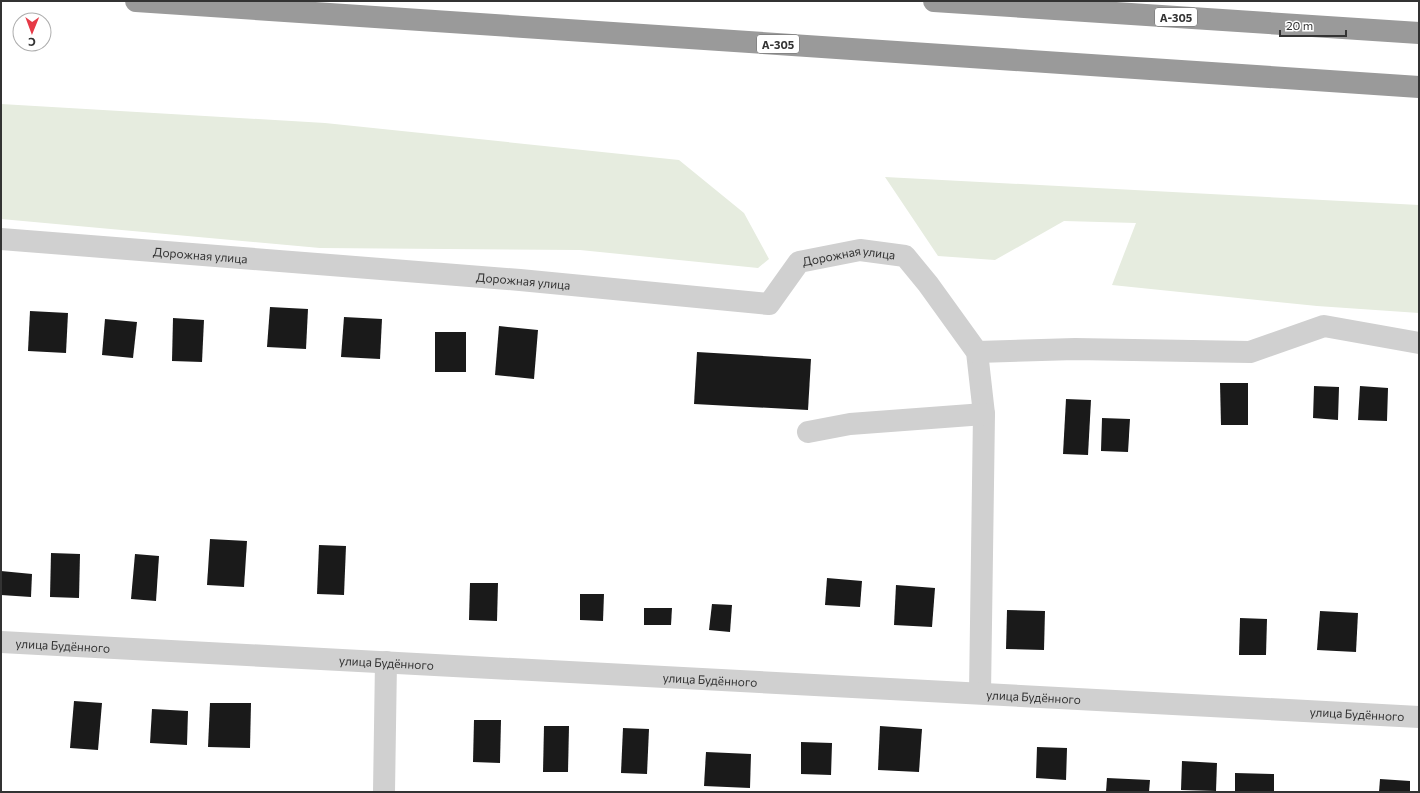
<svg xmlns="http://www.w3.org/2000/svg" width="1420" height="793" font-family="Commissioner,sans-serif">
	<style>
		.green { fill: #e6ecdf }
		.building { fill: #1a1a1a }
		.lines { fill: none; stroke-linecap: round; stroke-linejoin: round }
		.minor { stroke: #d0d0d0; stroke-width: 22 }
		.highway { stroke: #9a9a9a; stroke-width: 22 }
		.labels { text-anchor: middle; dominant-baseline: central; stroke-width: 4; stroke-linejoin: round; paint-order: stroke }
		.shield { fill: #fff; stroke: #707070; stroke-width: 1 }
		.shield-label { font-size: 11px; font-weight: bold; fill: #333 }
		.street-label { font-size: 12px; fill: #333; stroke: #fff }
	</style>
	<rect width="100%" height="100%" fill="#fff"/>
	<g class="green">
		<polygon points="1,104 325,123 679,160 744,213 769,259 758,268 580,250 320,248 1,219"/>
		<polygon points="885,177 1419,205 1419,313 1317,306 1112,285 1136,223 1064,221 995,260 938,256"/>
	</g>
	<g class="building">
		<polygon points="270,307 308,309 306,349 267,347"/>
		<polygon points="30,311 68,313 66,353 28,351"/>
		<polygon points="344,317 382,319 380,359 341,357"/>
		<polygon points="173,318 204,320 202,362 172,361"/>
		<polygon points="105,319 137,322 133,358 102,355"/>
		<polygon points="499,326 538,330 534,379 495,375"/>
		<rect x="435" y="332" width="31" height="40"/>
		<polygon points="697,352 811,359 808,410 694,404"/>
		<polygon points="1220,383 1248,383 1248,425 1221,425"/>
		<polygon points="1314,386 1339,387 1338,420 1313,418"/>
		<polygon points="1360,386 1388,388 1387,421 1358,420"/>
		<polygon points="1066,399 1091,400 1088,455 1063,454"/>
		<polygon points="1102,418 1130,419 1128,452 1101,451"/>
		<polygon points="210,539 247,541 244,587 207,585"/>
		<polygon points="319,545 346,546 344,595 317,594"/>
		<polygon points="51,553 80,554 79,598 50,597"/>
		<polygon points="135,554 159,556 156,601 131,599"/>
		<polygon points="1,571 32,574 31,597 1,595"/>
		<polygon points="827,578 862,581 860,607 825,605"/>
		<polygon points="470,583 498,583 497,621 469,620"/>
		<polygon points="896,585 935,588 932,627 894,625"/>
		<polygon points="580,594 604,594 603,621 580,620"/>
		<polygon points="712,604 732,605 730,632 709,630"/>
		<polygon points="644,608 672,608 671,625 644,625"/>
		<polygon points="1007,610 1045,611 1044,650 1006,649"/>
		<polygon points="1320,611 1358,613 1356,652 1317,650"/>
		<polygon points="1240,618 1267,619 1266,655 1239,655"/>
		<polygon points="74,701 102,703 98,750 70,748"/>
		<polygon points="210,703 251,703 250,748 208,747"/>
		<polygon points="152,709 188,711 187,745 150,743"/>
		<polygon points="474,720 501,720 500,763 473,762"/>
		<polygon points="544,726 569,726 568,772 543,772"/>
		<polygon points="880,726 922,729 919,772 878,770"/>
		<polygon points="623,728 649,729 647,774 621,773"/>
		<polygon points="801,742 832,743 831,775 801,774"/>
		<polygon points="1037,747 1067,748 1066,780 1036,778"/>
		<polygon points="706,752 751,754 750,788 704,786"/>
		<polygon points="1182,761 1217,763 1216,791 1181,790"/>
		<polygon points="1235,773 1274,774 1274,792 1235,792"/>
		<polygon points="1107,778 1150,780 1149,792 1106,792"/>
		<polygon points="1380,779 1410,781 1410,792 1379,792"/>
	</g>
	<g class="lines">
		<g class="minor">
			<path id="s1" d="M1 239 520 280 769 304 799 262 860 250 905 256 928 284 977 352 984 414 980 693"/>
			<polyline points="977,352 1075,349 1250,352 1324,326 1419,343"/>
			<polyline points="808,432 850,424 984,414"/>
			<path id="s2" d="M1 642 1419 717"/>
			<polyline points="384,792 386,662"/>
		</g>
		<g class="highway">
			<polyline points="136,1 1419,87"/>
			<polyline points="934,1 1419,33"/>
		</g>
	</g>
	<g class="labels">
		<g class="shield">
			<rect x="1155" y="8" width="42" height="18" rx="3"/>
			<rect x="757" y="35" width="42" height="18" rx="3"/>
		</g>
		<g class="shield-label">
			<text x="1176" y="17">А-305</text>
			<text x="778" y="44">А-305</text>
		</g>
		<g class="street-label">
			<text stroke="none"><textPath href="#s1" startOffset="200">Дорожная улица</textPath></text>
			<text stroke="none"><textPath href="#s1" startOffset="873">Дорожная улица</textPath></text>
			<text stroke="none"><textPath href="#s1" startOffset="524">Дорожная улица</textPath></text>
			<text stroke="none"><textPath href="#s2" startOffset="62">улица Будённого</textPath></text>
			<text stroke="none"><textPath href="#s2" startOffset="386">улица Будённого</textPath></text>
			<text stroke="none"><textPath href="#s2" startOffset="710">улица Будённого</textPath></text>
			<text stroke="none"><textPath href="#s2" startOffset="1034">улица Будённого</textPath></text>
			<text stroke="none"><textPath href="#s2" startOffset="1358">улица Будённого</textPath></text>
		</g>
	</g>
	<rect width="1420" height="793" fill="none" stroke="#333333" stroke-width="4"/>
	<g transform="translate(32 32) rotate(181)"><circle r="19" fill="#ffffff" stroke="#adadad"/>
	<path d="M0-3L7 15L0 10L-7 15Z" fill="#e63946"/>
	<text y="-6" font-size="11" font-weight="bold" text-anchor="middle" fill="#333333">С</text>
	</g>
	<path d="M1280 30v6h66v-6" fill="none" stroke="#333333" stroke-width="2"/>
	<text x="1286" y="30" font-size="12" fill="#333333" stroke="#ffffff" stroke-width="3" paint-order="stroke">20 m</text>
</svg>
